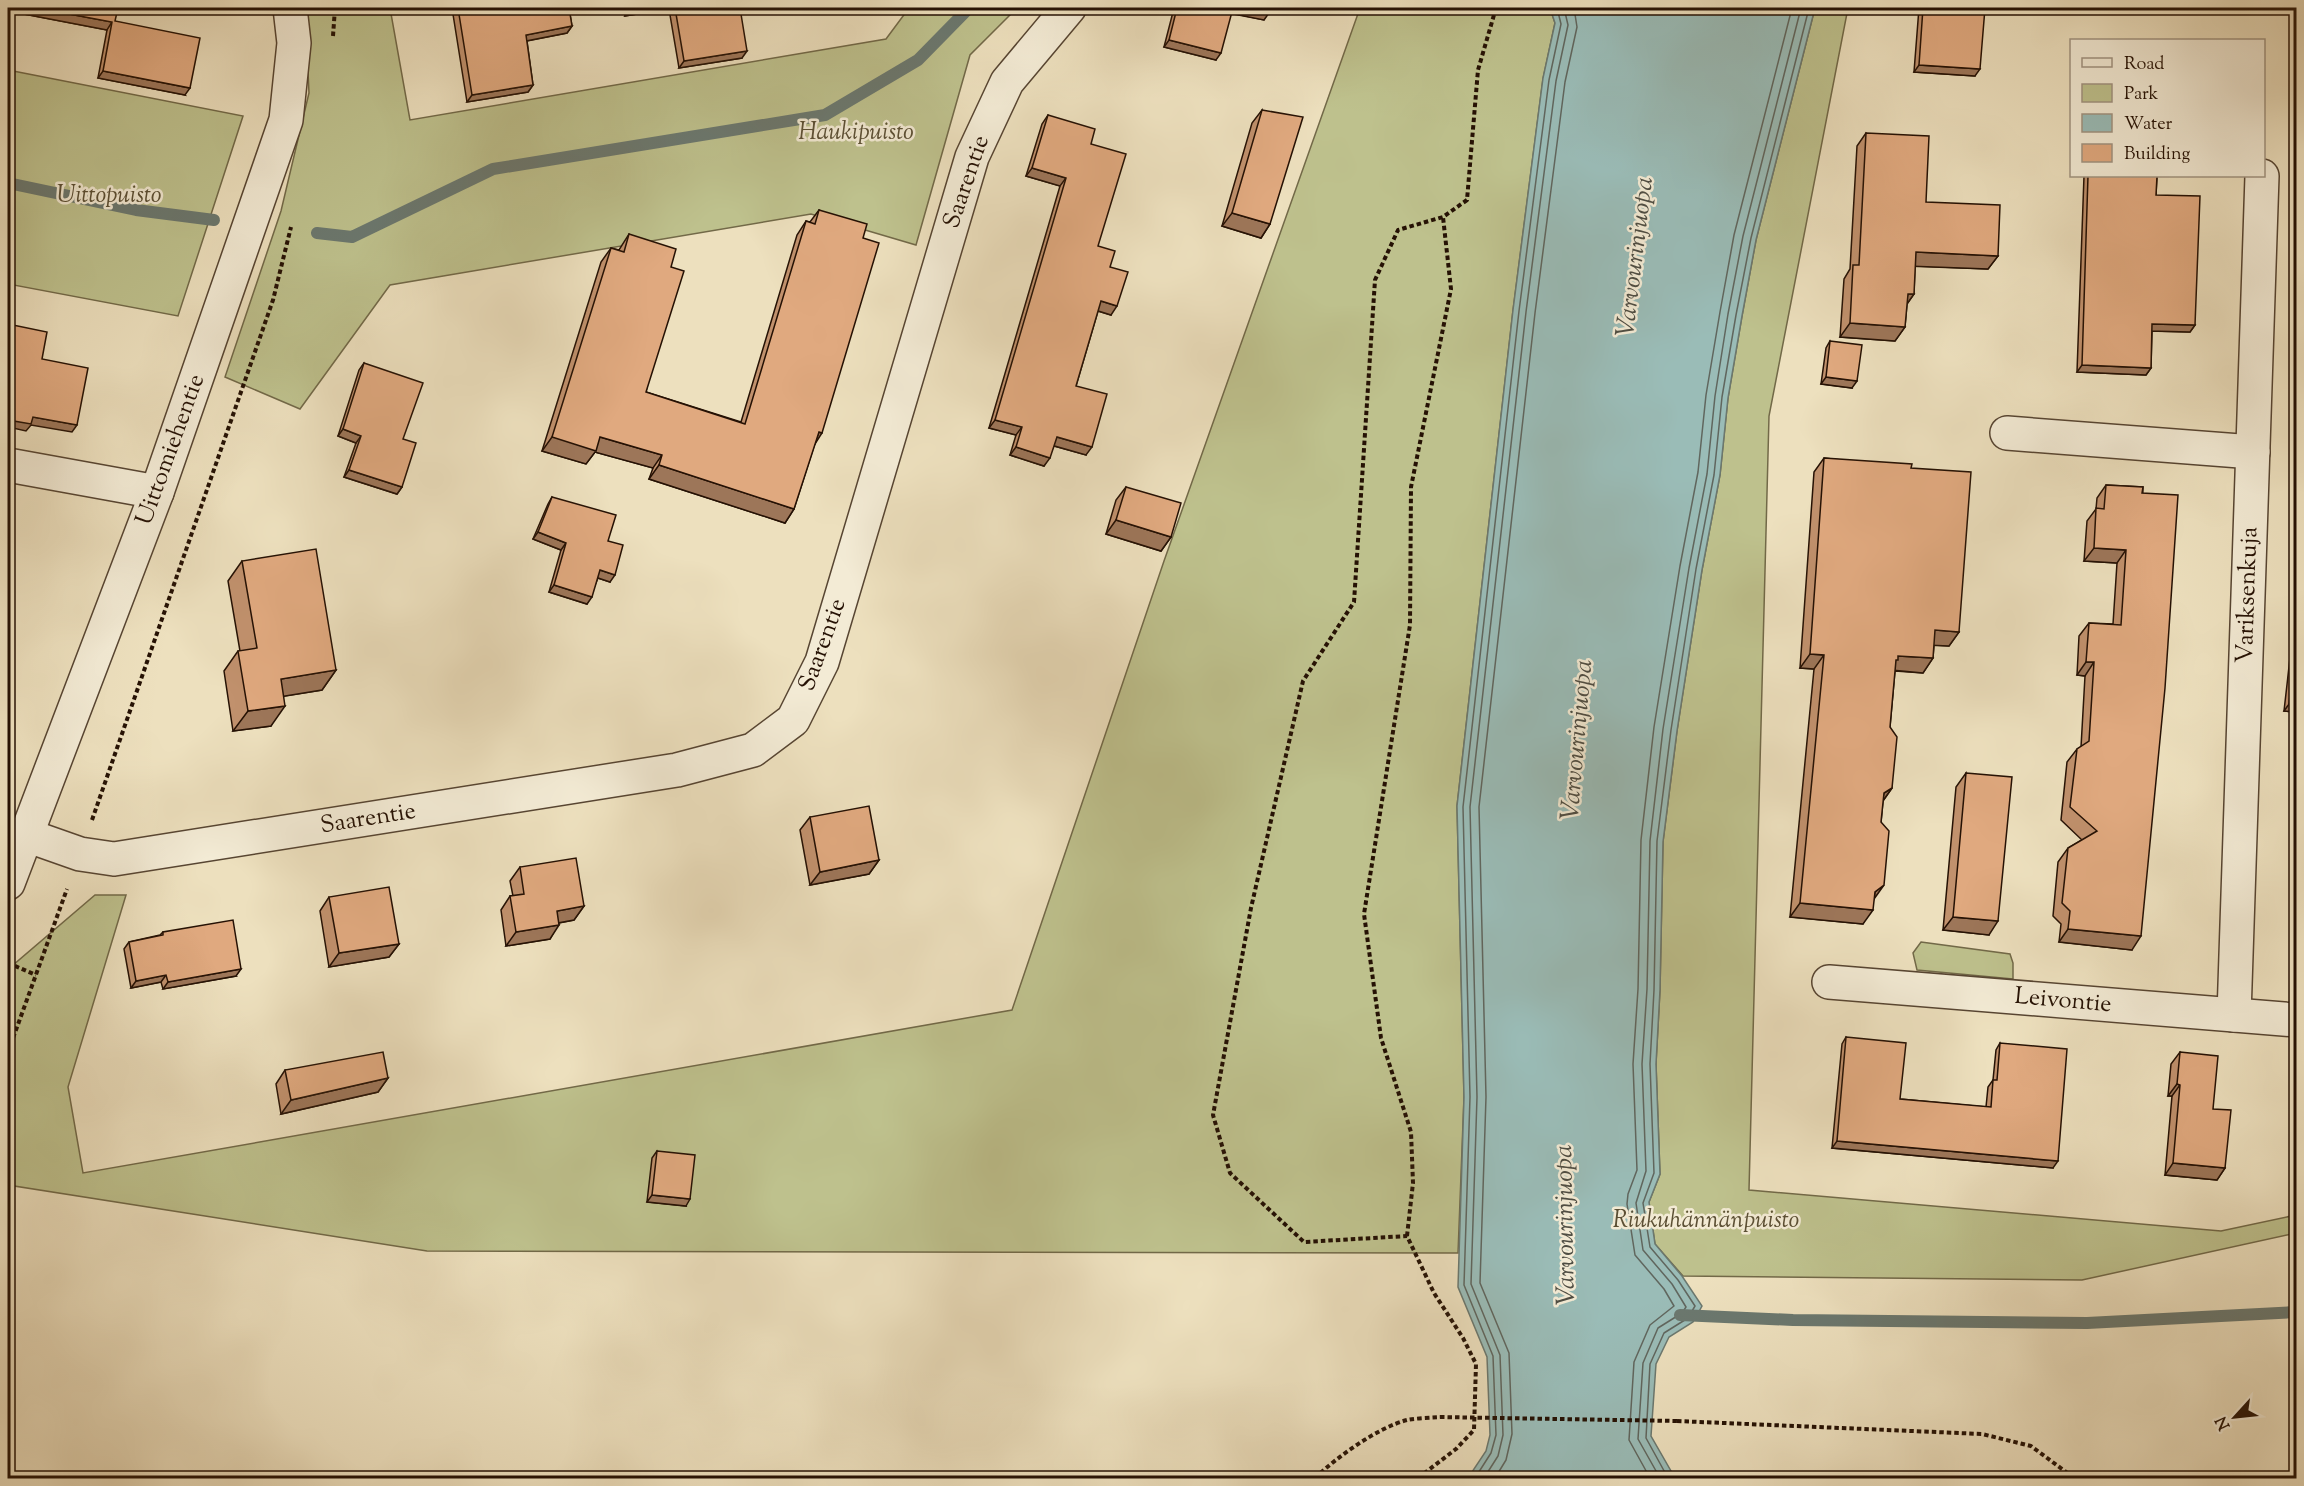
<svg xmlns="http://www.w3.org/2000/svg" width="2304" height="1486" font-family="'Sorts Mill Goudy',serif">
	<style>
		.green { fill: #bec18d; stroke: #726948; stroke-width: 1.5 }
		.water { fill: #9abcb7; stroke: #6b786f; stroke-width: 1.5 }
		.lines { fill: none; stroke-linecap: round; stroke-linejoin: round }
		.shore { stroke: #60665e; stroke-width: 1.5 }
		.stream { stroke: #6b786f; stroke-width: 12 }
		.minor-casing { stroke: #574532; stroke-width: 36 }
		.tertiary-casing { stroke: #574532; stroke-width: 36 }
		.path { stroke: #251104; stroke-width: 4; stroke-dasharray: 4.5 3; stroke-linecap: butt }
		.minor { stroke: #f3ebd5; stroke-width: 33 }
		.tertiary { stroke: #f3ebd5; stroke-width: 33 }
		.path-bridge { stroke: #251104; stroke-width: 4; stroke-dasharray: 4.5 3; stroke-linecap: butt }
		.wall { fill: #c1916d; stroke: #251104; stroke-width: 1.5 }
		.shaded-wall { fill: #9d7659; stroke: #251104; stroke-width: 1.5 }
		.building { fill: #e0a97f; stroke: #251104; stroke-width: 1.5 }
		.labels { text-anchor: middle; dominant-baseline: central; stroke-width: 5; stroke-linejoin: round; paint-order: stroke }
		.park-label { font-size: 24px; font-style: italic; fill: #5b4f34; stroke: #f3ebd5 }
		.street-label { font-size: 24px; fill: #251104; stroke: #f3ebd5 }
		.water-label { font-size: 26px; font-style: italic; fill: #4e4d43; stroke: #f3ebd5 }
	</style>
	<rect width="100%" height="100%" fill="#ede0be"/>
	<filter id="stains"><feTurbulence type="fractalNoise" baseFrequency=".00333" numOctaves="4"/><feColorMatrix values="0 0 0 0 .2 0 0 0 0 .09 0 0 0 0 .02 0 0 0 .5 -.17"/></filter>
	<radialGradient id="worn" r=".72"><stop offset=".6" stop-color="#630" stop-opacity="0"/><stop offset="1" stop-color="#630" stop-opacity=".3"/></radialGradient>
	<g class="green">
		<polygon points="305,8 390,8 410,120 886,39 909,8 1017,8 970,55 916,245 811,214 390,285 300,409 225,377 281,211 309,93"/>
		<polygon points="1360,8 1550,8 1555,23 1543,79 1513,310 1457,806 1464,1097 1458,1253 427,1251 8,1185 8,979 12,966 95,895 126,895 68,1087 83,1173 1012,1010 1164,561"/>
		<polygon points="1815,8 1848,8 1769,416 1749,1190 2221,1231 2296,1215 2296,1233 2082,1280 1683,1276 1655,1244 1649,1202 1660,1174 1656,1064 1660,990 1663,842 1677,731 1702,570 1720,475 1728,398 1742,316 1756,240"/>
		<polygon points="8,70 243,116 178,316 8,284"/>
		<polygon points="1921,942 2010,954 2013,963 2013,979 1917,970 1913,953"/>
	</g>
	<polygon class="water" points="1550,8 1815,8 1756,240 1742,316 1728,398 1720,475 1702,570 1677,731 1663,842 1660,990 1656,1064 1660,1174 1649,1202 1655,1244 1682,1276 1702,1306 1693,1322 1669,1337 1656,1364 1651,1436 1675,1478 1468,1478 1486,1451 1490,1435 1487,1357 1458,1287 1464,1097 1457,806 1513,310 1543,78 1555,23"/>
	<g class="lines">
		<g class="shore">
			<polyline points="1475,1478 1491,1453 1496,1435 1493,1356 1464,1285 1470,1097 1463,807 1519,311 1549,80 1561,24 1557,8"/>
			<polyline points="1484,1478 1498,1456 1503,1435 1500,1355 1471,1284 1477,1097 1470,807 1526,312 1556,81 1568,25 1564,8"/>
			<polyline points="1495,1478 1506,1460 1512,1434 1509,1353 1480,1283 1486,1097 1479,807 1535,313 1565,82 1577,27 1574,8"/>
			<polyline points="1650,1478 1629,1440 1634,1362 1650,1325 1674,1306 1664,1289 1635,1255 1627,1204 1628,1194 1637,1170 1633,1064 1638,989 1641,840 1654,727 1680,566 1698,472 1706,395 1720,312 1734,235 1792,8"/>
			<polyline points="1660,1478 1638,1439 1643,1363 1658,1328 1682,1313 1686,1307 1672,1284 1643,1250 1636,1203 1646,1171 1642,1064 1647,989 1650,841 1663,729 1689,568 1707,474 1715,396 1728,314 1743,236 1801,8"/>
			<polyline points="1668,1478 1646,1438 1650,1364 1664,1333 1688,1318 1695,1306 1678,1280 1650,1247 1643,1203 1654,1173 1650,1064 1654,990 1657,841 1671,730 1696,569 1714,475 1722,397 1736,315 1751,238 1809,8"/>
		</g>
		<g class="stream">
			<polyline points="8,183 136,210 214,220"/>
			<polyline points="317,233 352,237 493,169 825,115 918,60 969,8"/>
			<polyline points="1680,1315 1793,1320 2087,1323 2296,1312"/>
		</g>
		<g class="minor-casing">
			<g id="minor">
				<polyline points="2007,433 2253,452"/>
				<polyline points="8,465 157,492"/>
				<polyline points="26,835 80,854 114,859 677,770 753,750 793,720 822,662 972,157 1007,82 1069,8"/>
				<polyline points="1829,982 2296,1020"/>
				<polyline points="2234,1015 2262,176"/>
			</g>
		</g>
		<g class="tertiary-casing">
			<polyline id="tertiary" points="8,883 157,492 286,120 294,43 290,8"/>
		</g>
		<g class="path">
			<polyline points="333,36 335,8"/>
			<polyline points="92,820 273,300 291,227"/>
			<polyline points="8,963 36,975"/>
			<polyline points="8,1052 67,889"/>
			<polyline points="1407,1236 1413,1183 1411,1132 1381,1038 1364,914 1410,625 1411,487 1451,289 1443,217"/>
			<polyline points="1677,1421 1982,1434 2031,1446 2074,1478"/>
			<polyline points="327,1478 555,1473 697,1478"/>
			<path d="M1315 1478C1337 1457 1377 1428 1407 1420 1417 1418 1430 1418 1440 1417"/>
			<polyline points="1418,1478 1456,1449 1474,1430 1476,1364 1463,1338 1434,1293 1407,1236 1304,1242 1230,1173 1213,1115 1251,908 1303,681 1354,602 1375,280 1398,230 1443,217 1467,200 1478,70 1496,8"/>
		</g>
		<use href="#minor" class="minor"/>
		<use href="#tertiary" class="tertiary"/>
		<polyline class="path-bridge" points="1440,1417 1677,1421"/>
	</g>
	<g class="wall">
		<polygon points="452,8 569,8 572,26 567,33 527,41 533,85 528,92 467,102"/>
		<polygon points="623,8 740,8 742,58 679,68 669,9 625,16"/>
		<polygon points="1174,8 1270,8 1264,20 1231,13 1216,60 1164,47"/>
		<polygon points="1919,8 1985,8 1975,76 1914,72"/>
		<polygon points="8,11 115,21 185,95 98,78 107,30"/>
		<polygon points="1262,110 1270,224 1261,238 1222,226 1252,123"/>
		<polygon points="1048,115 1091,144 1098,246 1110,267 1111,315 1098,311 1076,386 1086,455 1054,446 1044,466 1010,455 1016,435 989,428 1060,186 1026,176 1042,124"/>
		<polygon points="1866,133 1926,202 1998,256 1988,269 1915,266 1914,294 1907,304 1905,327 1895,341 1840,337 1844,279 1850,269 1857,146"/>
		<polygon points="2084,176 2157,176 2156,195 2195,325 2190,332 2152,331 2151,368 2146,375 2077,372"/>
		<polygon points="819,210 863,238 815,443 794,509 785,523 649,479 653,468 595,452 586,464 542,451 601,262 611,248 619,250 629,234 671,267 646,392 741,422 797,235 806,221 810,222"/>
		<polygon points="1830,341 1852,388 1821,384 1826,348"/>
		<polygon points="364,363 403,439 402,487 397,494 344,477 356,443 338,436 359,370"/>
		<polygon points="1824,458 1911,468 1959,632 1949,646 1934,645 1933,658 1923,673 1895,671 1890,727 1892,788 1883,801 1874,899 1863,924 1790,917 1814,669 1800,668 1814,472"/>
		<polygon points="2106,485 2143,487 2132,950 2059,942 2061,924 2053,916 2058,862 2068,848 2082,840 2061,820 2067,762 2077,749 2081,747 2085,676 2077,675 2079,636 2089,623 2113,624 2117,563 2084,561 2087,521 2096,509 2097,498"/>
		<polygon points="1126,487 1171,537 1161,551 1106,534 1116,500"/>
		<polygon points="552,497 608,541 610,582 598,578 587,604 549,592 561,550 533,539 548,504"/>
		<polygon points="242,561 336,670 322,690 284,696 271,726 233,731 224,671 238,651 240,651 228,581"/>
		<polygon points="2296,642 2296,732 2294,732 2296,712 2284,711 2291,649"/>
		<polygon points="1966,773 1989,935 1943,930 1956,787"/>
		<polygon points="810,817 879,860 869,874 810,885 800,830"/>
		<polygon points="2296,830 2296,873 2291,872"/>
		<polygon points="520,867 584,906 574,920 559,923 550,939 506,946 501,910 510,896 513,896 510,881"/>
		<polygon points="329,897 399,944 389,957 329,967 320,911"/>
		<polygon points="163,932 236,976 163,989 161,982 131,988 124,949 129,942 160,935"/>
		<polygon points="1846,1037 1900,1099 1986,1107 1988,1087 1993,1080 1996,1050 2000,1043 2053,1168 1832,1148 1842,1044"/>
		<polygon points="2180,1052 2213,1109 2225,1168 2217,1180 2165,1175 2172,1096 2168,1096 2171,1064"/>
		<polygon points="285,1070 388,1078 378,1092 281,1114 276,1084"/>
		<polygon points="657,1151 686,1206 647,1202 652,1158"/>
	</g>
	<g class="shaded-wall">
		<polygon points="8,8 37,8 112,22 107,30 8,11"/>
		<polygon points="641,8 671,8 669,9 625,16 630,9"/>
		<polygon points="1232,8 1242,8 1269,13 1264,20 1228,13"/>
		<polygon points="572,26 567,33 521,42 526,35"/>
		<polygon points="1169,40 1221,53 1216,60 1164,47"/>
		<polygon points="747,51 742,58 679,68 684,61"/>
		<polygon points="1919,65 1980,69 1975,76 1914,72"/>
		<polygon points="103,71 190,88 185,95 98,78"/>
		<polygon points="533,85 528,92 467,102 472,95"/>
		<polygon points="1032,168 1066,178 1060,186 1026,176"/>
		<polygon points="1232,213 1270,224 1261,238 1222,226"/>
		<polygon points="1916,252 1998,256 1988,269 1906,266"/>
		<polygon points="1908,294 1914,294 1904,308"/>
		<polygon points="1101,301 1117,306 1111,315 1095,310"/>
		<polygon points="1850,323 1905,327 1895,341 1840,337"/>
		<polygon points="2152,324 2195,325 2190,332 2148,331"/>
		<polygon points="2082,365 2151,368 2146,375 2077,372"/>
		<polygon points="1826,377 1857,381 1852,388 1821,384"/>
		<polygon points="33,417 77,425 72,432 31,425 26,431 8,427 8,420"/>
		<polygon points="995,420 1022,427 1016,435 989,428"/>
		<polygon points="343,429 361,436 356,443 338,436"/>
		<polygon points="819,432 822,433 813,447"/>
		<polygon points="552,437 600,437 662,455 653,468 595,452 586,464 542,451"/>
		<polygon points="1057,437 1092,447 1086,455 1051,445"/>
		<polygon points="1016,447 1050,458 1044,466 1010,455"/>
		<polygon points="659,465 794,509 785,523 649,479"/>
		<polygon points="349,470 402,487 397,494 344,477"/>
		<polygon points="1116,520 1171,537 1161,551 1106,534"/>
		<polygon points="538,532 566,543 561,550 533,539"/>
		<polygon points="2094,548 2126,550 2117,563 2084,561"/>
		<polygon points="600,570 615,575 610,582 595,577"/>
		<polygon points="554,585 592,597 587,604 549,592"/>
		<polygon points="1935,630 1959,632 1949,646 1925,645"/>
		<polygon points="1810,654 1824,655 1814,669 1800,668"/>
		<polygon points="1898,656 1933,658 1923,673 1891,670"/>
		<polygon points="2086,662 2094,662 2085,676 2077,675"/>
		<polygon points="336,670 322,690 267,699 281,679"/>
		<polygon points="2289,704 2296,705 2296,712 2284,711"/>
		<polygon points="285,706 271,726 233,731 248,711"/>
		<polygon points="1892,788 1882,802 1884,793"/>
		<polygon points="879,860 869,874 810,885 820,872"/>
		<polygon points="2296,865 2296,873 2291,872"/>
		<polygon points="1884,885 1874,899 1875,892"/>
		<polygon points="1800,903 1873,910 1863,924 1790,917"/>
		<polygon points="584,906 574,920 547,925 557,911"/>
		<polygon points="1953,917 1998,921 1989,935 1943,930"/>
		<polygon points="559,925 550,939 506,946 516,932"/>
		<polygon points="2068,929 2141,936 2132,950 2059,942"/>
		<polygon points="399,944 389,957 329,967 339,953"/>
		<polygon points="241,969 236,976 163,989 168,982"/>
		<polygon points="166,975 161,982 131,988 136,981"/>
		<polygon points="388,1078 378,1092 281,1114 291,1100"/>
		<polygon points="2177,1084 2180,1085 2172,1096 2168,1096"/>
		<polygon points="1837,1141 2058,1161 2053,1168 1832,1148"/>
		<polygon points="2173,1163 2225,1168 2217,1180 2165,1175"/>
		<polygon points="652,1195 690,1199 686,1206 647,1202"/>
	</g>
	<g class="building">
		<polygon points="37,8 118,8 115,21 200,38 190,88 103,71 112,22"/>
		<polygon points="458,8 569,8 572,26 526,35 533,85 472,95"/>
		<polygon points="675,8 740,8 747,51 684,61"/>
		<polygon points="1177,8 1233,8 1221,53 1169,40"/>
		<polygon points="1242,8 1270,8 1269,13"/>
		<polygon points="1923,8 1985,8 1980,69 1919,65"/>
		<polygon points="1262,110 1303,117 1270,224 1232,213"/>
		<polygon points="1048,115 1095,129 1091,144 1126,154 1098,246 1115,251 1110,267 1128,272 1117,306 1101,301 1076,386 1107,394 1092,447 1057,437 1050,458 1016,447 1022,427 995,420 1066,178 1032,168"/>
		<polygon points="1866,133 1929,136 1926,202 2000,205 1998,256 1916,252 1914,294 1908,294 1905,327 1850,323 1853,265 1859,265"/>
		<polygon points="2088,176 2157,176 2156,195 2200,196 2195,325 2152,324 2151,368 2082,365"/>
		<polygon points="819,210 867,224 863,238 879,243 822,433 819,432 794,509 659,465 662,455 600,437 596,451 552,437 611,248 624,252 629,234 676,249 671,267 684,271 646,392 745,424 806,221 815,224"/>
		<polygon points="8,324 47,332 42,359 88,368 77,425 33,417 31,424 8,420"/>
		<polygon points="1830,341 1862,345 1857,381 1826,377"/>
		<polygon points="364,363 423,383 403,439 416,443 402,487 349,470 361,436 343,429"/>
		<polygon points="1824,458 1912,464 1911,468 1971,472 1959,632 1935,630 1933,658 1898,656 1898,660 1896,660 1890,727 1897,737 1892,788 1884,793 1881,822 1889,831 1884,885 1875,892 1873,910 1800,903 1824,655 1810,654"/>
		<polygon points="2106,485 2143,487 2142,493 2178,495 2165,688 2141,936 2068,929 2070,911 2062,903 2068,848 2097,831 2070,807 2077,749 2089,741 2094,662 2086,662 2089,623 2121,625 2126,550 2094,548 2096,508 2104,509"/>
		<polygon points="1126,487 1181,503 1171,537 1116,520"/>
		<polygon points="552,497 616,515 608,541 623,545 615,575 600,570 592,597 554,585 566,543 538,532"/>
		<polygon points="316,549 336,670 281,679 285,706 248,711 238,651 257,648 242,561"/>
		<polygon points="2296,642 2296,705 2289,704"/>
		<polygon points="1966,773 2012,777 1998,921 1953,917"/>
		<polygon points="869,806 879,860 820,872 810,817"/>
		<polygon points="576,858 584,906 557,911 559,925 516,932 510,896 524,894 520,867"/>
		<polygon points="389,887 399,944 339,953 329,897"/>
		<polygon points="233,920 241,969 168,982 166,975 136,981 129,942 163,935 163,932"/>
		<polygon points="1846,1037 1906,1043 1900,1099 1991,1107 1993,1080 1997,1080 2000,1043 2067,1049 2058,1161 1837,1141"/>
		<polygon points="383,1052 388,1078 291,1100 285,1070"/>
		<polygon points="2180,1052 2218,1056 2213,1109 2231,1110 2225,1168 2173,1163 2180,1085 2177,1084"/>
		<polygon points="657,1151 695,1155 690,1199 652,1195"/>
	</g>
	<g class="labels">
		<g class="park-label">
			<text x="856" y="133">Haukipuisto</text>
			<text x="109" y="196">Uittopuisto</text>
			<text x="1706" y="1221">Riukuhännänpuisto</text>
		</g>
		<g class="street-label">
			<text transform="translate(967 182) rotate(-71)">Saarentie</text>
			<text transform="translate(171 450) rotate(-70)">Uittomiehentie</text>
			<text transform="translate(2248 595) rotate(-88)">Variksenkuja</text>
			<text transform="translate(823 645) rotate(-70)">Saarentie</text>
			<text transform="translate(368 819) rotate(-9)">Saarentie</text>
			<text transform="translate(2063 1001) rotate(5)">Leivontie</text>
		</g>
		<g class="water-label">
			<text transform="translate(1636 257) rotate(-83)">Varvourinjuopa</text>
			<text transform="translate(1578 740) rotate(-85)">Varvourinjuopa</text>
			<text transform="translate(1566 1225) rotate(-91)">Varvourinjuopa</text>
		</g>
	</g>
	<rect width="2304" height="1486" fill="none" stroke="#ede0be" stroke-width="30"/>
	<rect x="9" y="9" width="2286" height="1468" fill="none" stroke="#251104" stroke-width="3"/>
	<rect x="15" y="15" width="2274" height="1456" fill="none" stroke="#251104" stroke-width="1.5"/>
	<rect x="2070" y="39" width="195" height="138" fill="#f3ebd5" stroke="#a19481" stroke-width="1.5"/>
	<rect x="2082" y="58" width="30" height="9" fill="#f3ebd5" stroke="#a19481" stroke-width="1.5"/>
	<text x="2124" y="69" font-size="18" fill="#251104">Road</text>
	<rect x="2082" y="84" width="30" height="18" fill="#bec18d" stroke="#a19481" stroke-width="1.5"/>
	<text x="2124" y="99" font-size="18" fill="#251104">Park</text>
	<rect x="2082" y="114" width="30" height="18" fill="#9abcb7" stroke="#a19481" stroke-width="1.5"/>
	<text x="2124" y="129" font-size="18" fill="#251104">Water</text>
	<rect x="2082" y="144" width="30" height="18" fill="#e0a97f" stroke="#a19481" stroke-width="1.5"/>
	<text x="2124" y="159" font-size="18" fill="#251104">Building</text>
	<g transform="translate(2235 1417) rotate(243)" stroke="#f3ebd5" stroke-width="4.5" paint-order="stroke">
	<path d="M0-4.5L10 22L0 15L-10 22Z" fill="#251104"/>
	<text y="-9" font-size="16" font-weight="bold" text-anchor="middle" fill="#251104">N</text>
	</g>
	<rect width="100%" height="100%" filter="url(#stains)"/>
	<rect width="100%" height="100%" fill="url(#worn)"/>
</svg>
